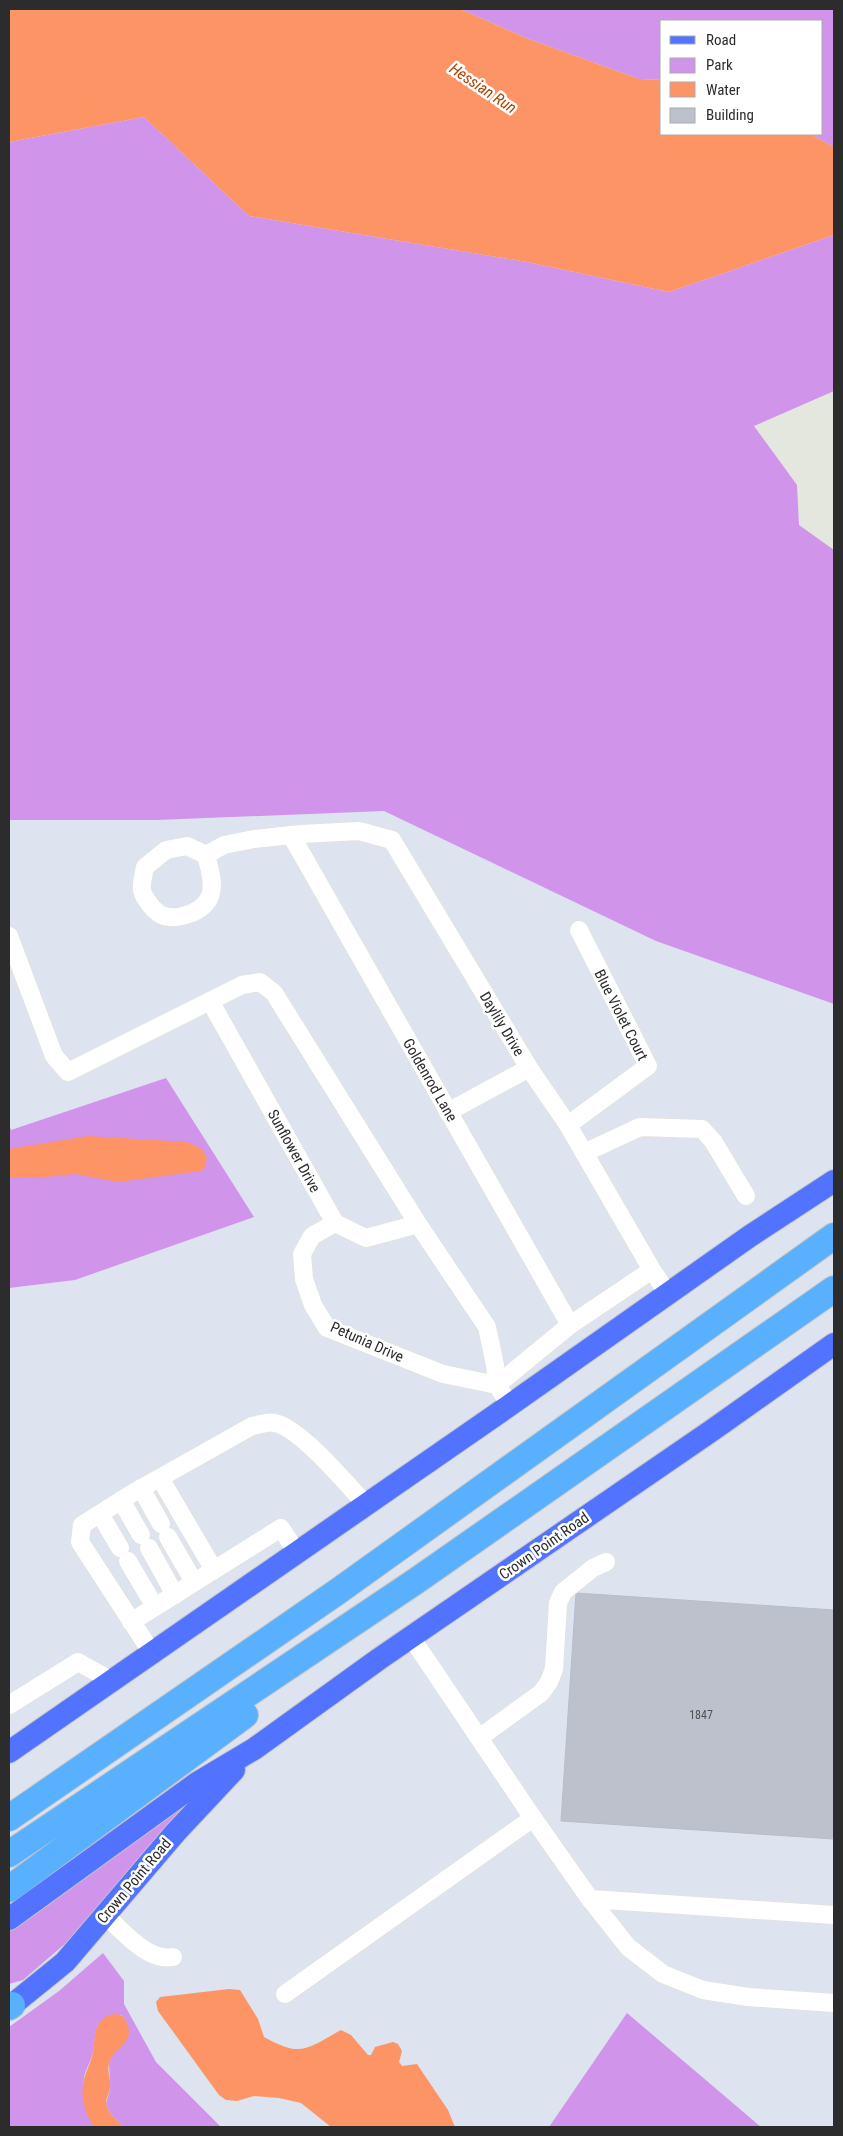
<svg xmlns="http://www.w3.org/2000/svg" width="843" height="2136" font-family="'Roboto Condensed',sans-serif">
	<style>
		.industrial { fill: #e4e7de }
		.green { fill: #d194eb }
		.water { fill: #fc9466 }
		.building { fill: #bdc1cb; stroke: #b6bdcb }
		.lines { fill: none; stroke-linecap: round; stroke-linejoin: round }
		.minor-casing { stroke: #e6e3d2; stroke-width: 19 }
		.major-casing { stroke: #c4c4c4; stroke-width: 24 }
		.highway-casing { stroke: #c4c4c4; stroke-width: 28 }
		.minor { stroke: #fff; stroke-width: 18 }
		.major { stroke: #5273ff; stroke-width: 22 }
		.highway { stroke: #58b0ff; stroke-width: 26 }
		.labels { text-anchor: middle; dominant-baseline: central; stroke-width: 5; stroke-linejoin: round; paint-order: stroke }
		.number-label { font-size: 12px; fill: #505154 }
		.street-label { font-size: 15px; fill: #2c2c2c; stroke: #fff }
		.water-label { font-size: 16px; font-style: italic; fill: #ac4300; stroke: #fff }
	</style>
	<rect width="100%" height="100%" fill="#dde4ef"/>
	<polygon class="industrial" points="834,391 834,550 799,525 797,485 754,426"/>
	<g class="green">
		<polygon points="460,9 834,9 834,147 810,134 822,134 822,21 662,21 662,80 639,79 526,38"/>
		<polygon points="144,117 249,216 527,262 669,292 834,235 834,391 754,426 797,485 799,525 834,550 834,1004 656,941 384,811 157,820 9,820 9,142"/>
		<polygon points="166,1078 254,1217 75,1280 9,1288 9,1125 11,1130"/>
		<polygon points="191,1799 88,1924 23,1980 9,1984 9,1929"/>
		<path d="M103 1953 124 1981V2004L156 2062 221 2127H123L109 2112 106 2103 110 2090 109 2063 125 2019 121 2015C91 2013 97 2037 92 2056 90 2063 85 2071 84 2078 82 2089 88 2118 94 2127H9V2027L59 1991Z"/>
		<polygon points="627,2013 761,2127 549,2127"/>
	</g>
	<g class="water">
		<polygon points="9,9 460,9 526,38 639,79 662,80 662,134 810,134 834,147 834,235 669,292 527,262 249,216 144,117 9,142"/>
		<polygon points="88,1136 187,1142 202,1149 207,1158 205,1167 201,1171 119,1182 75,1174 36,1178 9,1177 9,1149"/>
		<path d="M229 1989 240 1990 258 2019 264 2037C302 2058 306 2049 341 2030L351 2035 368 2055H371L375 2047 393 2042 398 2044 402 2051 399 2062 402 2066 417 2064 448 2110 455 2127H331L301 2103 279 2098 254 2096 237 2101 226 2100 219 2095 158 2011 156 2002 160 1997Z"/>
		<path d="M116 2014 123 2016C141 2044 113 2045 109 2064 107 2072 111 2080 110 2088 110 2093 106 2097 106 2103L109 2112 123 2127H94C84 2113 80 2096 84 2079 86 2071 90 2064 92 2057 96 2041 91 2016 116 2014Z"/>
	</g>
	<polygon class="building" points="576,1593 834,1610 834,1839 561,1821"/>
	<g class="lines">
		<g class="minor-casing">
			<g id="minor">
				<polyline points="291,835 570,1325"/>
				<path d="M187 846 206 855C209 867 215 884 210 896 204 912 179 920 164 916 155 913 144 899 142 890 141 883 144 873 145 867L166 850Z"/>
				<polyline points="206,855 224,845 254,839 301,834 359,831 392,840 529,1068 568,1125 652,1270 668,1294"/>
				<polyline points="9,936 54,1056 68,1072 242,985 260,982 274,993 418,1224 487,1327 495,1365 497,1385 510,1405"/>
				<polyline points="210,1001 335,1223 366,1238 418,1224"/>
				<polyline points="448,1112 529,1068"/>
				<polyline points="568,1125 648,1066 579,930"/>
				<polyline points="584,1153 640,1127 702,1129 713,1141 746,1196"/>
				<polyline points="335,1223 312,1236 302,1254 304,1279 313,1305 327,1328 443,1374 497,1385 570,1325 652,1270"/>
				<polyline points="160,1478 214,1570"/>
				<polyline points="141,1488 161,1524"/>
				<polyline points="121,1500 141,1535"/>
				<polyline points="100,1514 120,1548"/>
				<polyline points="168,1537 194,1582"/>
				<polyline points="149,1548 175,1595"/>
				<polyline points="128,1561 155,1607"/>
				<polyline points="131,1622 281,1528 297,1553"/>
				<polyline points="411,1637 533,1818 590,1899 628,1947 663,1974 703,1990 748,1997 834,2003"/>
				<path d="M152 1653 80 1542 82 1525 131 1494 252 1426C258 1425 269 1421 275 1423 300 1428 348 1485 366 1505"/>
				<polyline points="9,1705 78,1662 112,1681"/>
				<polyline points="479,1738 541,1693 549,1682 554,1669 558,1603 563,1592 593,1568 606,1562"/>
				<polyline points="590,1899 834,1915"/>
				<path d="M106 1916C123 1931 148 1962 173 1957"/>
				<polyline points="285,1994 533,1818"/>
			</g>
		</g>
		<g class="major-casing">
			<g id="major">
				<polyline points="9,1752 510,1405 750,1236 834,1181"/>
				<polyline points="9,1919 197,1783 254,1749 379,1659 714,1429 834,1344"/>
				<polyline points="9,2004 12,2005 65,1962 175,1833 234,1770"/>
			</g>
		</g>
		<g class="highway-casing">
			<g id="highway">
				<polyline points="9,1818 337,1592 834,1236"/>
				<polyline points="9,1854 416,1581 834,1289"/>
				<polyline points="9,1889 245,1715"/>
				<polyline points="9,2007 12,2005"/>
			</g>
		</g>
		<use href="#minor" class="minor"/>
		<use href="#major" class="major"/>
		<use href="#highway" class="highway"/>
	</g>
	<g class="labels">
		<g class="number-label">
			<text x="701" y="1715">1847</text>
		</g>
		<g class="street-label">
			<text transform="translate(621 1015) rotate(63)">Blue Violet Court</text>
			<text transform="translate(502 1024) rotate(59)">Daylily Drive</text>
			<text transform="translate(430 1080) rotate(60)">Goldenrod Lane</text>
			<text transform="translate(294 1151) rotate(61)">Sunflower Drive</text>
			<text transform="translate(367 1342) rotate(24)">Petunia Drive</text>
			<text transform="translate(544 1546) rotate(-35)">Crown Point Road</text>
			<text transform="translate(134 1881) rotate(-50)">Crown Point Road</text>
		</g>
		<g class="water-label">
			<text transform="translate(483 88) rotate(34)">Hessian Run</text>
		</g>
	</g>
	<rect width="843" height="2136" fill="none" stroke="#2c2c2c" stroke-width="20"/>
	<rect x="660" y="20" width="162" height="115" fill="#ffffff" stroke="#ababab"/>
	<rect x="670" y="36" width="25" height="8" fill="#5273ff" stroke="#ababab"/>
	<text x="706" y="45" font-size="15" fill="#2c2c2c">Road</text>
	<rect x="670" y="58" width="25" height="15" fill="#d194eb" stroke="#ababab"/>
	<text x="706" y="70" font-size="15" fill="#2c2c2c">Park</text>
	<rect x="670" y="82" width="25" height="15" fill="#fc9466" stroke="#ababab"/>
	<text x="706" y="95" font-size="15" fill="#2c2c2c">Water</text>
	<rect x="670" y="108" width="25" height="15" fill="#bdc1cb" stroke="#ababab"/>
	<text x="706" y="120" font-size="15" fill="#2c2c2c">Building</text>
</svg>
